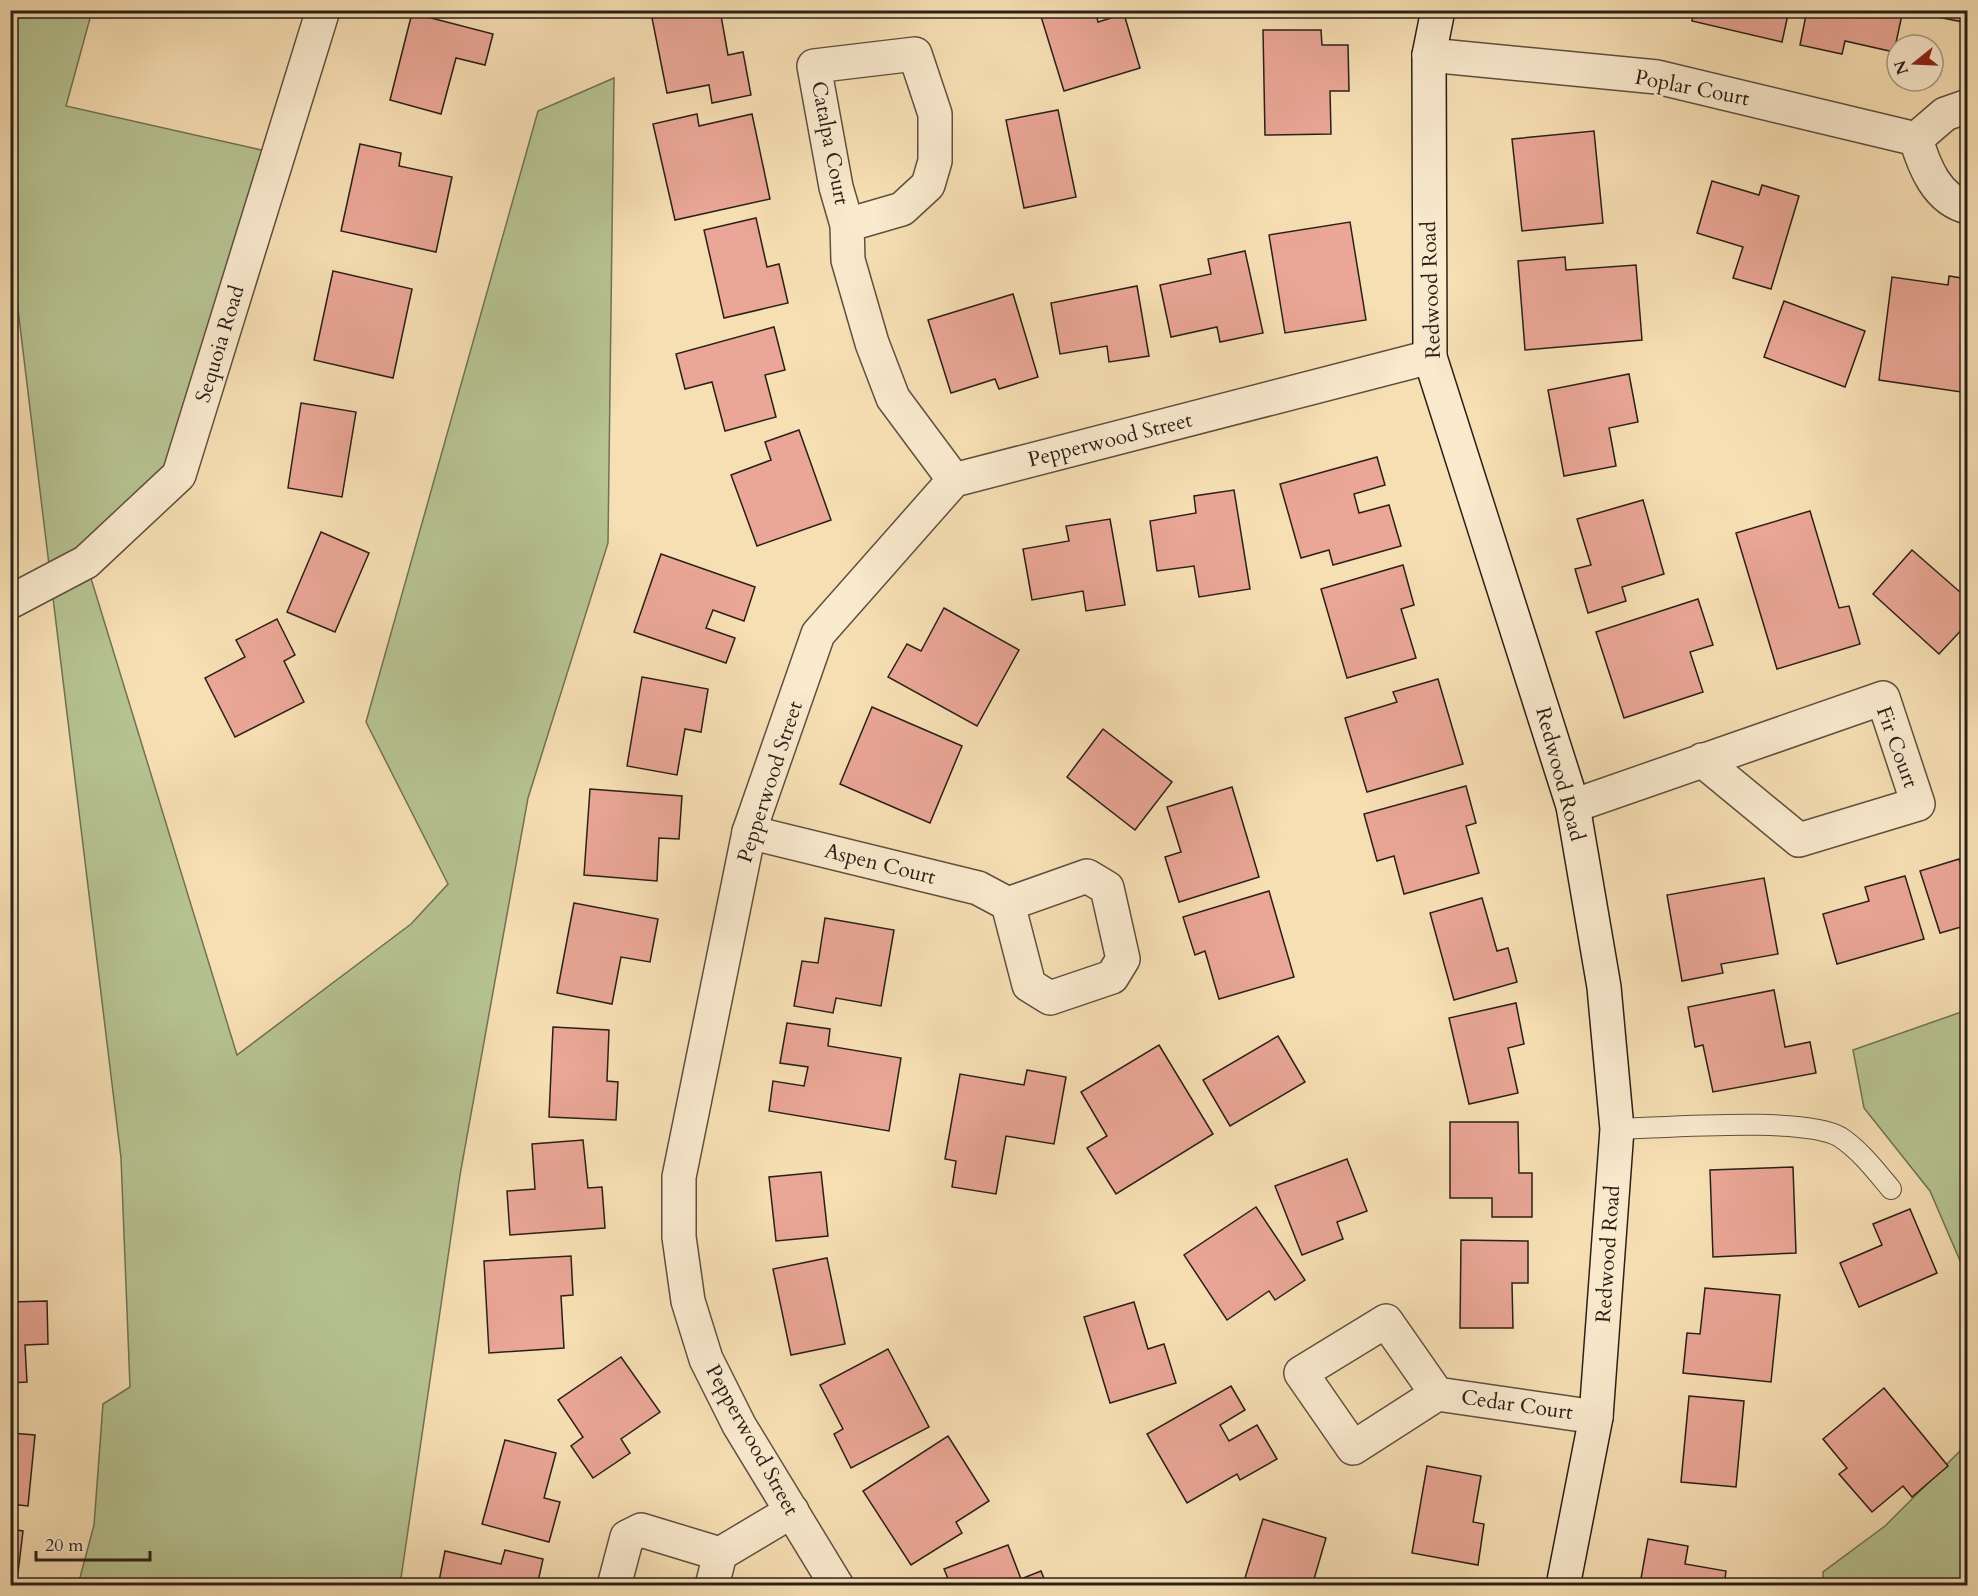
<svg xmlns="http://www.w3.org/2000/svg" width="1978" height="1596" font-family="Cardo,serif">
	<style>
		.green { fill: #b7c392; stroke: #707255; stroke-width: 1.5 }
		.building { fill: #eaa696; stroke: #2a2018; stroke-width: 1.5 }
		.lines { fill: none; stroke-linecap: round; stroke-linejoin: round }
		.lane-casing { stroke: #5d503f; stroke-width: 22 }
		.street-casing { stroke: #5d503f; stroke-width: 36 }
		.secondary-casing { stroke: #2a2018; stroke-width: 36 }
		.lane { stroke: #faeace; stroke-width: 20 }
		.street { stroke: #faeace; stroke-width: 33 }
		.secondary { stroke: #faeace; stroke-width: 33 }
		.labels { text-anchor: middle; dominant-baseline: central; stroke-width: 4.5; stroke-linejoin: round; paint-order: stroke }
		.street-label { font-size: 21px; fill: #2a2018; stroke: #faeace }
	</style>
	<rect width="100%" height="100%" fill="#f7dfb4"/>
	<filter id="stains"><feTurbulence type="fractalNoise" baseFrequency=".00333" numOctaves="4"/><feColorMatrix values="0 0 0 0 .2 0 0 0 0 .09 0 0 0 0 .02 0 0 0 .5 -.17"/></filter>
	<radialGradient id="worn" r=".72"><stop offset=".6" stop-color="#630" stop-opacity="0"/><stop offset="1" stop-color="#630" stop-opacity=".3"/></radialGradient>
	<g class="green">
		<polygon points="10,11 92,11 66,106 279,154 179,475 86,562 237,1055 411,924 448,884 366,722 538,111 614,78 608,543 528,798 460,1175 400,1585 78,1585 94,1525 103,1404 130,1387 121,1158 11,252"/>
		<polygon points="1967,1010 1968,1010 1967,1277 1930,1191 1864,1108 1853,1050"/>
		<polygon points="1967,1444 1967,1585 1823,1586 1823,1572 1885,1526"/>
	</g>
	<g class="building">
		<polygon points="690,10 720,10 728,55 743,52 751,95 712,103 709,85 667,93 652,18"/>
		<polygon points="1039,10 1095,10 1098,22 1124,14 1140,68 1064,91"/>
		<polygon points="1694,10 1789,10 1782,42 1692,21"/>
		<polygon points="1807,10 1903,10 1894,52 1845,41 1842,54 1800,45"/>
		<polygon points="1928,10 1968,10 1968,23 1927,15"/>
		<polygon points="412,13 493,34 485,65 456,58 441,114 390,100"/>
		<polygon points="1263,30 1321,30 1322,45 1348,45 1349,91 1330,91 1331,134 1265,135"/>
		<polygon points="1058,110 1076,197 1024,208 1006,120"/>
		<polygon points="697,114 699,126 752,114 770,199 675,220 653,124"/>
		<polygon points="1594,131 1603,223 1522,231 1512,139"/>
		<polygon points="360,144 401,153 399,166 452,177 436,252 341,231"/>
		<polygon points="1712,181 1759,195 1762,185 1799,196 1771,289 1733,278 1743,247 1697,233"/>
		<polygon points="756,218 767,267 779,264 788,303 724,318 704,230"/>
		<polygon points="1350,222 1366,320 1285,333 1269,235"/>
		<polygon points="1245,251 1263,333 1220,342 1217,327 1171,337 1160,285 1211,274 1208,259"/>
		<polygon points="1565,257 1566,270 1636,265 1642,340 1525,350 1518,261"/>
		<polygon points="333,271 412,289 393,378 314,360"/>
		<polygon points="1949,276 1968,279 1968,393 1879,380 1892,277 1948,285"/>
		<polygon points="1137,286 1149,356 1109,362 1107,346 1060,354 1051,303"/>
		<polygon points="1013,294 1038,377 999,389 995,379 951,393 928,320"/>
		<polygon points="1784,301 1865,331 1845,387 1764,357"/>
		<polygon points="774,327 785,370 765,375 776,417 725,431 712,382 685,389 676,354"/>
		<polygon points="1629,374 1638,422 1609,428 1616,466 1564,476 1548,390"/>
		<polygon points="301,403 356,412 342,497 288,488"/>
		<polygon points="799,430 831,520 757,546 731,475 771,460 765,442"/>
		<polygon points="1377,457 1385,485 1354,494 1359,513 1389,505 1401,546 1333,565 1329,550 1301,558 1280,484"/>
		<polygon points="1234,490 1250,589 1199,597 1194,566 1157,571 1150,521 1196,513 1194,496"/>
		<polygon points="1643,500 1664,574 1622,587 1626,601 1588,613 1575,569 1591,565 1577,519"/>
		<polygon points="1810,511 1839,608 1849,606 1860,644 1777,669 1736,533"/>
		<polygon points="1110,519 1125,605 1086,611 1083,591 1032,600 1023,549 1069,541 1066,526"/>
		<polygon points="321,532 369,553 335,632 287,612"/>
		<polygon points="1912,550 1968,599 1968,623 1939,654 1873,594"/>
		<polygon points="661,554 755,587 744,621 713,610 706,628 735,638 726,663 634,632"/>
		<polygon points="1403,565 1414,605 1401,609 1416,658 1347,678 1321,589"/>
		<polygon points="1698,599 1713,645 1690,652 1703,692 1624,718 1596,632"/>
		<polygon points="944,608 1019,650 977,726 888,677 907,644 921,651"/>
		<polygon points="277,619 295,655 284,661 304,702 235,737 205,678 245,657 236,640"/>
		<polygon points="642,677 708,689 701,732 685,729 677,775 627,766"/>
		<polygon points="1438,679 1463,764 1367,792 1345,718 1397,702 1393,692"/>
		<polygon points="872,707 962,746 930,823 840,784"/>
		<polygon points="1103,729 1172,782 1135,830 1067,777"/>
		<polygon points="1466,786 1476,823 1466,826 1479,873 1404,894 1394,856 1377,861 1364,814"/>
		<polygon points="1232,787 1259,877 1179,902 1165,857 1181,852 1167,807"/>
		<polygon points="590,789 682,796 679,839 659,838 657,881 584,875"/>
		<polygon points="1959,859 1964,875 1968,874 1968,925 1940,933 1920,871"/>
		<polygon points="1905,876 1924,939 1837,964 1823,914 1869,901 1865,887"/>
		<polygon points="1764,878 1778,954 1721,964 1723,973 1682,981 1667,895"/>
		<polygon points="1269,891 1294,977 1219,999 1205,951 1195,955 1183,917"/>
		<polygon points="1482,898 1497,951 1508,948 1517,982 1454,1000 1430,913"/>
		<polygon points="574,903 658,919 650,962 621,957 612,1004 557,993"/>
		<polygon points="825,918 894,930 881,1006 836,998 833,1013 794,1006 802,961 818,963"/>
		<polygon points="1774,990 1785,1047 1810,1042 1816,1073 1713,1092 1703,1045 1695,1047 1688,1007"/>
		<polygon points="1516,1003 1524,1044 1508,1048 1518,1093 1469,1104 1449,1018"/>
		<polygon points="787,1023 830,1029 828,1046 901,1058 889,1131 769,1111 773,1081 804,1086 808,1067 780,1063"/>
		<polygon points="553,1027 609,1030 607,1081 618,1082 616,1120 549,1117"/>
		<polygon points="1278,1036 1305,1082 1230,1126 1203,1080"/>
		<polygon points="1159,1045 1213,1134 1116,1194 1087,1148 1107,1136 1081,1092"/>
		<polygon points="1027,1070 1066,1077 1054,1144 1006,1136 996,1194 952,1187 956,1161 945,1159 960,1074 1024,1085"/>
		<polygon points="1450,1122 1518,1122 1519,1173 1532,1173 1532,1217 1492,1217 1492,1198 1450,1198"/>
		<polygon points="583,1140 588,1188 602,1187 605,1228 510,1235 507,1191 535,1189 532,1144"/>
		<polygon points="1347,1159 1367,1211 1337,1222 1343,1239 1302,1255 1275,1186"/>
		<polygon points="1793,1167 1796,1253 1713,1257 1710,1170"/>
		<polygon points="821,1172 828,1236 776,1241 769,1177"/>
		<polygon points="1256,1207 1305,1280 1275,1300 1269,1291 1227,1320 1184,1255"/>
		<polygon points="1910,1209 1937,1273 1859,1307 1840,1263 1882,1245 1873,1224"/>
		<polygon points="1461,1240 1528,1241 1528,1283 1512,1283 1513,1328 1460,1328"/>
		<polygon points="571,1256 573,1295 561,1296 564,1348 489,1353 484,1261"/>
		<polygon points="827,1258 845,1344 791,1355 773,1269"/>
		<polygon points="1705,1288 1780,1295 1771,1382 1683,1373 1687,1333 1700,1334"/>
		<polygon points="47,1301 48,1344 25,1345 27,1382 10,1383 10,1302"/>
		<polygon points="1134,1302 1148,1349 1164,1344 1176,1383 1110,1403 1084,1317"/>
		<polygon points="888,1349 929,1427 851,1468 834,1434 843,1429 820,1385"/>
		<polygon points="621,1357 660,1412 621,1439 630,1453 593,1478 571,1446 583,1437 558,1400"/>
		<polygon points="1231,1386 1245,1410 1220,1425 1229,1441 1257,1425 1277,1459 1240,1480 1237,1474 1187,1503 1147,1434"/>
		<polygon points="1884,1388 1948,1466 1912,1497 1903,1486 1872,1512 1839,1474 1847,1468 1823,1439"/>
		<polygon points="1689,1396 1744,1401 1736,1487 1681,1482"/>
		<polygon points="10,1433 35,1435 28,1506 10,1504"/>
		<polygon points="948,1436 989,1501 956,1522 962,1533 911,1565 863,1491"/>
		<polygon points="505,1440 556,1453 544,1498 560,1502 549,1542 482,1524"/>
		<polygon points="1427,1466 1481,1476 1473,1522 1484,1524 1478,1565 1412,1553"/>
		<polygon points="1263,1519 1326,1538 1312,1586 1269,1586 1245,1578"/>
		<polygon points="10,1529 23,1531 18,1573 10,1572"/>
		<polygon points="1648,1539 1688,1546 1685,1564 1726,1571 1724,1586 1640,1584"/>
		<polygon points="1008,1545 1021,1579 1041,1571 1047,1586 951,1586 944,1569"/>
		<polygon points="505,1550 543,1559 537,1586 438,1586 445,1551 501,1564"/>
	</g>
	<g class="lines">
		<g class="lane-casing">
			<path id="lane" d="M1617 1129C1663 1128 1805 1116 1840 1137 1860 1150 1876 1171 1891 1189"/>
		</g>
		<g class="street-casing">
			<g id="street">
				<polyline points="1429,55 1657,77 1916,139"/>
				<path d="M1916 139C1924 166 1937 200 1968 207"/>
				<polyline points="1916,139 1945,114 1968,106"/>
				<polyline points="847,225 902,209 928,185 935,161 935,114 915,54 814,66 836,187 847,225 848,260 872,343 893,398 954,480"/>
				<polyline points="10,602 86,562 179,475 323,10"/>
				<polyline points="1573,806 1883,698 1918,804 1799,840 1702,760"/>
				<polyline points="749,832 978,888 1008,904 1087,876 1107,888 1123,959 1112,977 1050,998 1029,985 1008,904"/>
				<polyline points="1437,1394 1353,1448 1301,1373 1386,1321 1437,1394 1596,1417"/>
				<polyline points="614,1586 627,1537 641,1530 720,1554"/>
				<polyline points="712,1586 720,1554 792,1511"/>
				<polyline points="837,1586 739,1425 706,1359 688,1301 679,1237 679,1177 749,832 818,634 954,480 1430,357"/>
			</g>
		</g>
		<g class="secondary-casing">
			<polyline id="secondary" points="1438,10 1429,55 1430,357 1573,806 1604,987 1617,1129 1596,1417 1563,1586"/>
		</g>
		<use href="#lane" class="lane"/>
		<use href="#street" class="street"/>
		<use href="#secondary" class="secondary"/>
	</g>
	<g class="labels">
		<g class="street-label">
			<text transform="translate(1692 88) rotate(11)">Poplar Court</text>
			<text transform="translate(830 143) rotate(79)">Catalpa Court</text>
			<text transform="translate(1431 290) rotate(-92)">Redwood Road</text>
			<text transform="translate(220 344) rotate(-73)">Sequoia Road</text>
			<text transform="translate(1110 440) rotate(-14)">Pepperwood Street</text>
			<text transform="translate(1897 747) rotate(70)">Fir Court</text>
			<text transform="translate(1560 774) rotate(75)">Redwood Road</text>
			<text transform="translate(770 782) rotate(-72)">Pepperwood Street</text>
			<text transform="translate(880 864) rotate(14)">Aspen Court</text>
			<text transform="translate(1608 1254) rotate(-86)">Redwood Road</text>
			<text transform="translate(1517 1405) rotate(8)">Cedar Court</text>
			<text transform="translate(752 1440) rotate(61)">Pepperwood Street</text>
		</g>
	</g>
	<rect width="1978" height="1596" fill="none" stroke="#f7dfb4" stroke-width="36"/>
	<rect x="12" y="12" width="1954" height="1572" fill="none" stroke="#2a2018" stroke-width="3"/>
	<rect x="18" y="18" width="1942" height="1560" fill="none" stroke="#2a2018" stroke-width="1.5"/>
	<g transform="translate(1915 63) rotate(252)"><circle r="28" fill="#faeace" stroke="#a79985" stroke-width="1.5"/>
	<path d="M0-4.5L10 22L0 15L-10 22Z" fill="#8f2418"/>
	<text y="-9" font-size="16" font-weight="bold" text-anchor="middle" fill="#2a2018">N</text>
	</g>
	<path d="M36 1551v9h114v-9" fill="none" stroke="#2a2018" stroke-width="3"/>
	<text x="45" y="1551" font-size="18" fill="#2a2018" stroke="#faeace" stroke-width="4.5" paint-order="stroke">20 m</text>
	<rect width="100%" height="100%" filter="url(#stains)"/>
	<rect width="100%" height="100%" fill="url(#worn)"/>
</svg>
